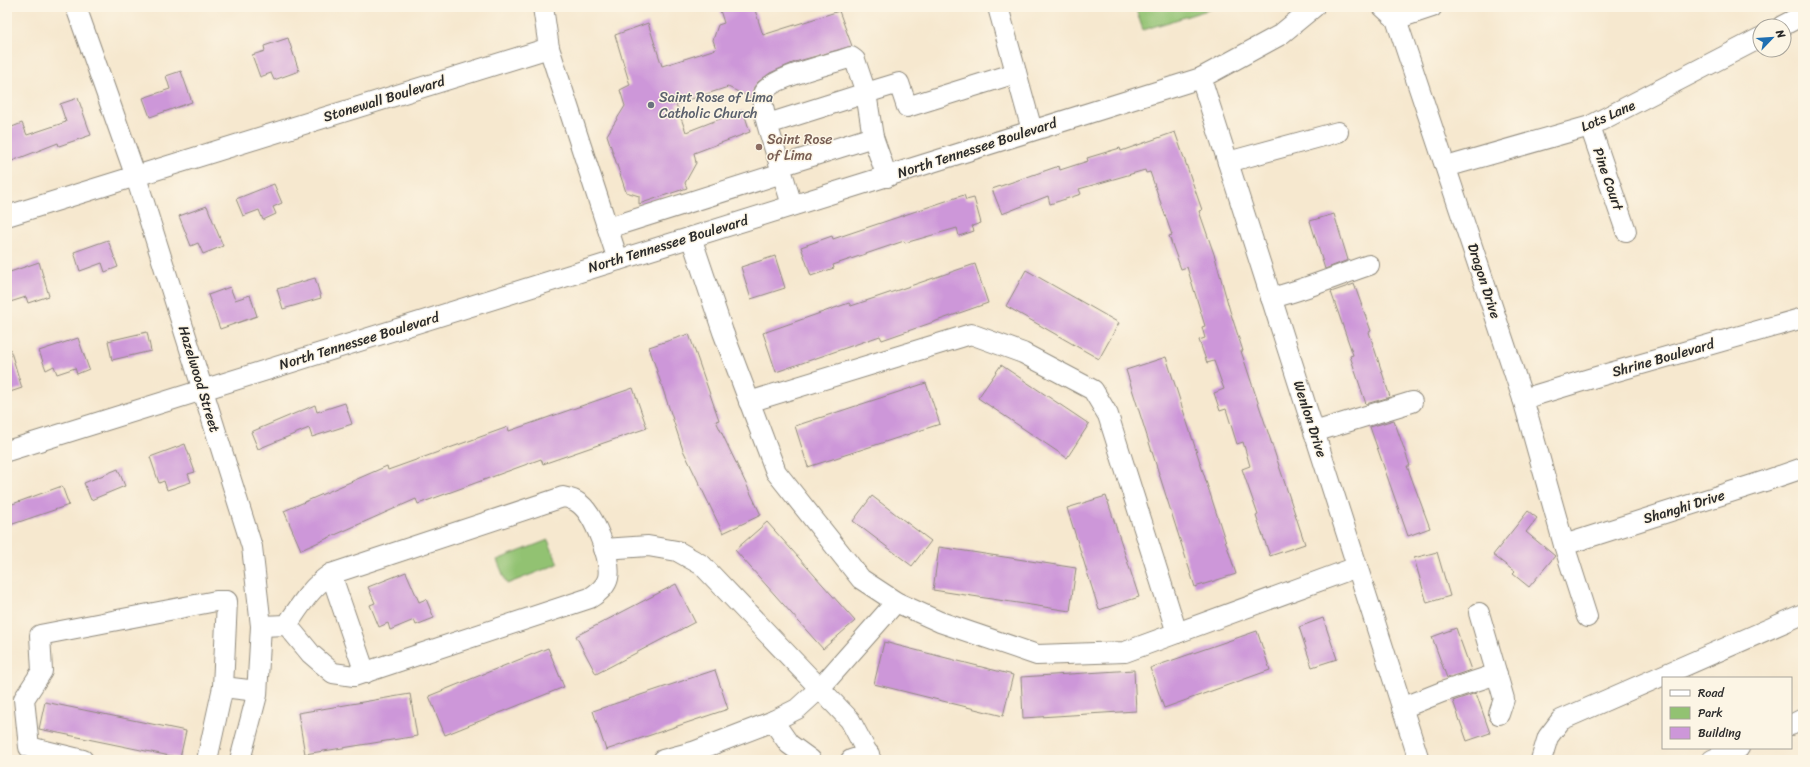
<svg xmlns="http://www.w3.org/2000/svg" width="1810" height="767" font-family="Sriracha,sans-serif">
	<style>
		.green { fill: #92c272; stroke: #5e764e }
		.building { fill: #cd97d9 }
		.lines { fill: none; stroke-linecap: round; stroke-linejoin: round }
		.minor-casing { stroke: #908a7d; stroke-width: 22 }
		.minor { stroke: #fff; stroke-width: 20 }
		.worship-dot { fill: #6b7280; stroke: #fcf5e5; stroke-width: 1.5 }
		.education-dot { fill: #8d6e63; stroke: #fcf5e5; stroke-width: 1.5 }
		.labels { text-anchor: middle; dominant-baseline: central; stroke-width: 3; stroke-linejoin: round; paint-order: stroke }
		.worship-label { font-size: 14px; fill: #5b616d; stroke: #fcf5e5; text-anchor: start }
		.street-label { font-size: 14px; fill: #2b2b2b; stroke: #fcf5e5 }
		.education-label { font-size: 14px; fill: #785e54; stroke: #fcf5e5; text-anchor: start }
	</style>
	<rect width="100%" height="100%" fill="#fcf5e5"/>
	<filter id="ink" filterUnits="userSpaceOnUse"><feTurbulence type="fractalNoise" baseFrequency=".025" numOctaves="2"/><feDisplacementMap in="SourceGraphic" scale="8" xChannelSelector="R" yChannelSelector="G"/><feConvolveMatrix kernelMatrix="1 2 1 2 8 2 1 2 1" color-interpolation-filters="sRGB"/></filter>
	<filter id="wash" filterUnits="userSpaceOnUse"><feTurbulence type="fractalNoise" baseFrequency=".012" numOctaves="4" result="noise"/><feDisplacementMap in="SourceGraphic" scale="16" xChannelSelector="R" yChannelSelector="G"/><feGaussianBlur stdDeviation="0.9" result="paint"/><feColorMatrix in="noise" values="0 0 0 0 0 0 0 0 0 0 0 0 0 0 0 0 0 1.4 0 .05"/><feComposite in="paint" operator="in"/></filter>
	<g filter="url(#wash)">
		<rect width="100%" height="100%" fill="#f6e8cf"/>
		<g class="green">
			<polygon points="1135,7 1217,7 1143,30"/>
			<polygon points="548,540 558,564 507,584 497,560"/>
		</g>
		<g id="blocks">
			<g class="building">
				<polygon points="719,7 754,7 763,35 839,11 852,46 795,62 770,73 758,82 754,87 751,98 728,87 676,104 686,132 743,110 750,132 694,153 696,163 685,183 687,188 639,204 639,196 626,192 607,135 625,106 620,90 630,85 615,35 648,23 662,66 716,49 713,40 718,25 724,23"/>
				<polygon points="288,38 299,71 274,80 271,73 260,77 252,55 265,51 264,46"/>
				<polygon points="181,71 192,102 150,117 143,98 170,89 166,76"/>
				<polygon points="78,98 91,135 59,146 58,143 7,163 7,129 22,123 27,135 66,122 60,104"/>
				<polygon points="1175,132 1202,210 1199,211 1215,257 1230,311 1243,351 1241,351 1305,544 1270,556 1256,516 1258,515 1242,469 1250,466 1243,442 1237,444 1226,409 1220,411 1214,393 1224,389 1214,361 1207,363 1199,340 1205,338 1202,327 1205,326 1187,267 1181,269 1169,236 1172,235 1150,172 1146,173 1145,170 1079,189 1081,194 1050,204 1048,196 1002,214 992,189 1059,166 1060,170 1088,161 1087,158 1120,148 1121,151"/>
				<polygon points="274,184 282,203 273,207 276,214 263,220 259,210 243,216 236,199"/>
				<polygon points="964,195 966,200 974,198 981,223 972,226 974,231 959,236 957,228 905,243 904,241 833,265 834,268 811,276 801,247 832,236 833,239"/>
				<polygon points="207,206 223,246 203,254 198,243 191,246 179,216"/>
				<polygon points="1334,214 1348,260 1325,269 1310,221"/>
				<polygon points="108,240 118,267 105,272 102,263 80,271 74,252"/>
				<polygon points="775,256 785,288 751,299 741,267"/>
				<polygon points="39,262 49,296 28,303 26,297 7,303 7,273"/>
				<polygon points="975,264 988,303 882,340 880,336 776,372 763,333 849,303 851,306"/>
				<polygon points="1026,270 1119,323 1099,359 1006,306"/>
				<polygon points="315,278 321,298 283,309 277,289"/>
				<polygon points="1354,284 1371,331 1369,332 1390,397 1366,404 1350,356 1353,355 1331,292"/>
				<polygon points="230,287 235,300 250,295 257,316 220,329 208,295"/>
				<polygon points="147,332 151,351 112,360 108,341"/>
				<polygon points="689,334 719,420 716,421 761,515 723,533 683,450 649,347"/>
				<polygon points="78,338 89,369 77,374 75,368 57,374 54,366 46,370 39,351"/>
				<polygon points="10,349 22,388 7,393 7,350"/>
				<polygon points="1166,357 1236,574 1195,587 1126,370"/>
				<polygon points="1001,365 1089,424 1067,458 978,398"/>
				<polygon points="926,383 940,424 808,467 795,426"/>
				<polygon points="633,388 647,428 543,464 541,459 418,504 416,499 301,550 284,511 387,466 388,470 508,427 509,431"/>
				<polygon points="345,403 352,424 312,437 309,428 258,449 251,432 315,405 317,412"/>
				<polygon points="1394,420 1410,466 1407,466 1430,528 1408,536 1370,427"/>
				<polygon points="185,444 195,472 188,474 191,482 167,490 164,481 159,483 150,457"/>
				<polygon points="118,469 125,486 91,500 84,483"/>
				<polygon points="62,486 69,505 7,526 7,506"/>
				<polygon points="872,496 931,541 912,566 853,521"/>
				<polygon points="1106,496 1139,597 1099,610 1067,508"/>
				<polygon points="1528,511 1537,518 1526,532 1555,556 1529,587 1513,574 1515,572 1493,555"/>
				<polygon points="767,522 855,621 823,649 735,550"/>
				<polygon points="939,547 1076,568 1070,611 933,590"/>
				<polygon points="1437,552 1450,596 1427,603 1414,558"/>
				<polygon points="406,572 419,602 426,599 434,618 416,625 414,620 390,630 388,623 379,627 370,605 375,603 368,587"/>
				<polygon points="676,584 695,622 596,674 576,636"/>
				<polygon points="1323,618 1337,659 1312,667 1299,627"/>
				<polygon points="1456,628 1471,670 1447,678 1432,637"/>
				<polygon points="1257,631 1270,670 1164,708 1150,668"/>
				<polygon points="884,642 1013,675 1003,716 874,684"/>
				<polygon points="548,648 564,687 445,735 429,696"/>
				<polygon points="715,670 728,709 606,750 593,711"/>
				<polygon points="1134,670 1136,711 1023,718 1021,677"/>
				<polygon points="1476,693 1490,733 1467,741 1453,701"/>
				<polygon points="410,694 417,736 305,754 298,713"/>
				<polygon points="45,702 186,731 180,758 39,729"/>
			</g>
		</g>
	</g>
	<g filter="url(#ink)">
		<use href="#blocks" fill-opacity="0" stroke="#908a7d" stroke-width="1"/>
		<g class="lines">
			<g class="minor-casing">
				<g id="minor">
					<polyline points="76,7 136,177 252,547 261,626 257,695 240,760"/>
					<polyline points="543,7 549,48 618,260"/>
					<polyline points="998,7 1032,130"/>
					<polyline points="1383,7 1396,19 1432,7"/>
					<polyline points="1396,19 1523,399 1564,545 1587,617"/>
					<polyline points="1782,26 1803,15"/>
					<polyline points="1201,78 1419,760"/>
					<path d="M768 124 866 93 855 60 851 57 842 60C826 65 768 79 763 94 759 106 776 151 780 166"/>
					<polyline points="1590,126 1626,231"/>
					<polyline points="873,137 866,93 899,83 907,107 1016,73"/>
					<polyline points="1228,162 1338,132"/>
					<polyline points="1446,167 1590,126 1760,38"/>
					<polyline points="792,205 780,166 873,137 887,177"/>
					<polyline points="7,216 549,48"/>
					<polyline points="608,228 782,173"/>
					<polyline points="691,237 723,332 776,472 861,579 896,602 940,622 1037,655 1125,652 1357,567"/>
					<path d="M1271 298C1304 290 1336 276 1369 265"/>
					<polyline points="1523,399 1589,379 1803,318"/>
					<polyline points="749,402 971,334 1023,353 1093,390 1108,415 1177,633"/>
					<polyline points="1314,432 1412,402"/>
					<polyline points="7,451 1201,78 1280,35 1314,7"/>
					<polyline points="1564,545 1765,481 1803,468"/>
					<polyline points="604,549 648,546 677,551 702,565 850,720 871,760"/>
					<polyline points="331,574 365,673"/>
					<polyline points="1479,613 1504,699 1499,714"/>
					<path d="M261 626 287 625 311 654 333 673 354 676 590 598C598 593 606 587 608 578 612 560 594 515 580 504 575 500 569 498 563 497L331 574C311 587 300 606 287 625"/>
					<polyline points="223,687 257,691"/>
					<polyline points="1402,708 1442,692 1497,674"/>
					<polyline points="773,721 789,744 811,760"/>
					<polyline points="1791,725 1803,719"/>
					<polyline points="83,760 29,747 24,699 42,671 40,635 216,601 227,601 223,687 207,760"/>
					<polyline points="663,760 693,752 771,722 797,709 820,688 896,602"/>
					<polyline points="851,760 869,754"/>
					<polyline points="1541,760 1548,737 1561,720 1803,614"/>
					<polyline points="1712,760 1739,748"/>
				</g>
			</g>
			<use href="#minor" class="minor"/>
		</g>
	</g>
	<circle class="worship-dot" cx="651" cy="105" r="4"/>
	<circle class="education-dot" cx="759" cy="147" r="4"/>
	<g class="labels">
		<g class="worship-label">
			<text x="659" y="97">Saint Rose of Lima<tspan x="659" dy="16">Catholic Church</tspan></text>
		</g>
		<g class="street-label">
			<text transform="translate(384 99) rotate(-17)">Stonewall Boulevard</text>
			<text transform="translate(1608 116) rotate(-24)">Lots Lane</text>
			<text transform="translate(977 148) rotate(-18)">North Tennessee Boulevard</text>
			<text transform="translate(1608 179) rotate(71)">Pine Court</text>
			<text transform="translate(668 244) rotate(-17)">North Tennessee Boulevard</text>
			<text transform="translate(1484 281) rotate(72)">Dragon Drive</text>
			<text transform="translate(359 341) rotate(-17)">North Tennessee Boulevard</text>
			<text transform="translate(1663 358) rotate(-16)">Shrine Boulevard</text>
			<text transform="translate(199 379) rotate(73)">Hazelwood Street</text>
			<text transform="translate(1310 419) rotate(72)">Wenlon Drive</text>
			<text transform="translate(1684 507) rotate(-17)">Shanghi Drive</text>
		</g>
		<g class="education-label">
			<text x="767" y="139">Saint Rose<tspan x="767" dy="16">of Lima</tspan></text>
		</g>
	</g>
	<rect width="1810" height="767" fill="none" stroke="#fcf5e5" stroke-width="24"/>
	<rect x="1662" y="677" width="130" height="72" fill="#fcf5e5" stroke="#a8a49b"/>
	<rect x="1670" y="690" width="20" height="6" fill="#ffffff" stroke="#a8a49b"/>
	<text x="1698" y="697" font-size="12" fill="#2b2b2b">Road</text>
	<rect x="1670" y="707" width="20" height="12" fill="#92c272" stroke="#a8a49b"/>
	<text x="1698" y="717" font-size="12" fill="#2b2b2b">Park</text>
	<rect x="1670" y="727" width="20" height="12" fill="#cd97d9" stroke="#a8a49b"/>
	<text x="1698" y="737" font-size="12" fill="#2b2b2b">Building</text>
	<g transform="translate(1772 38) rotate(65)"><circle r="19" fill="#fcf5e5" stroke="#a8a49b"/>
	<path d="M0-3L7 15L0 10L-7 15Z" fill="#1f6fb2"/>
	<text y="-6" font-size="11" font-weight="bold" text-anchor="middle" fill="#2b2b2b">N</text>
	</g>
</svg>
